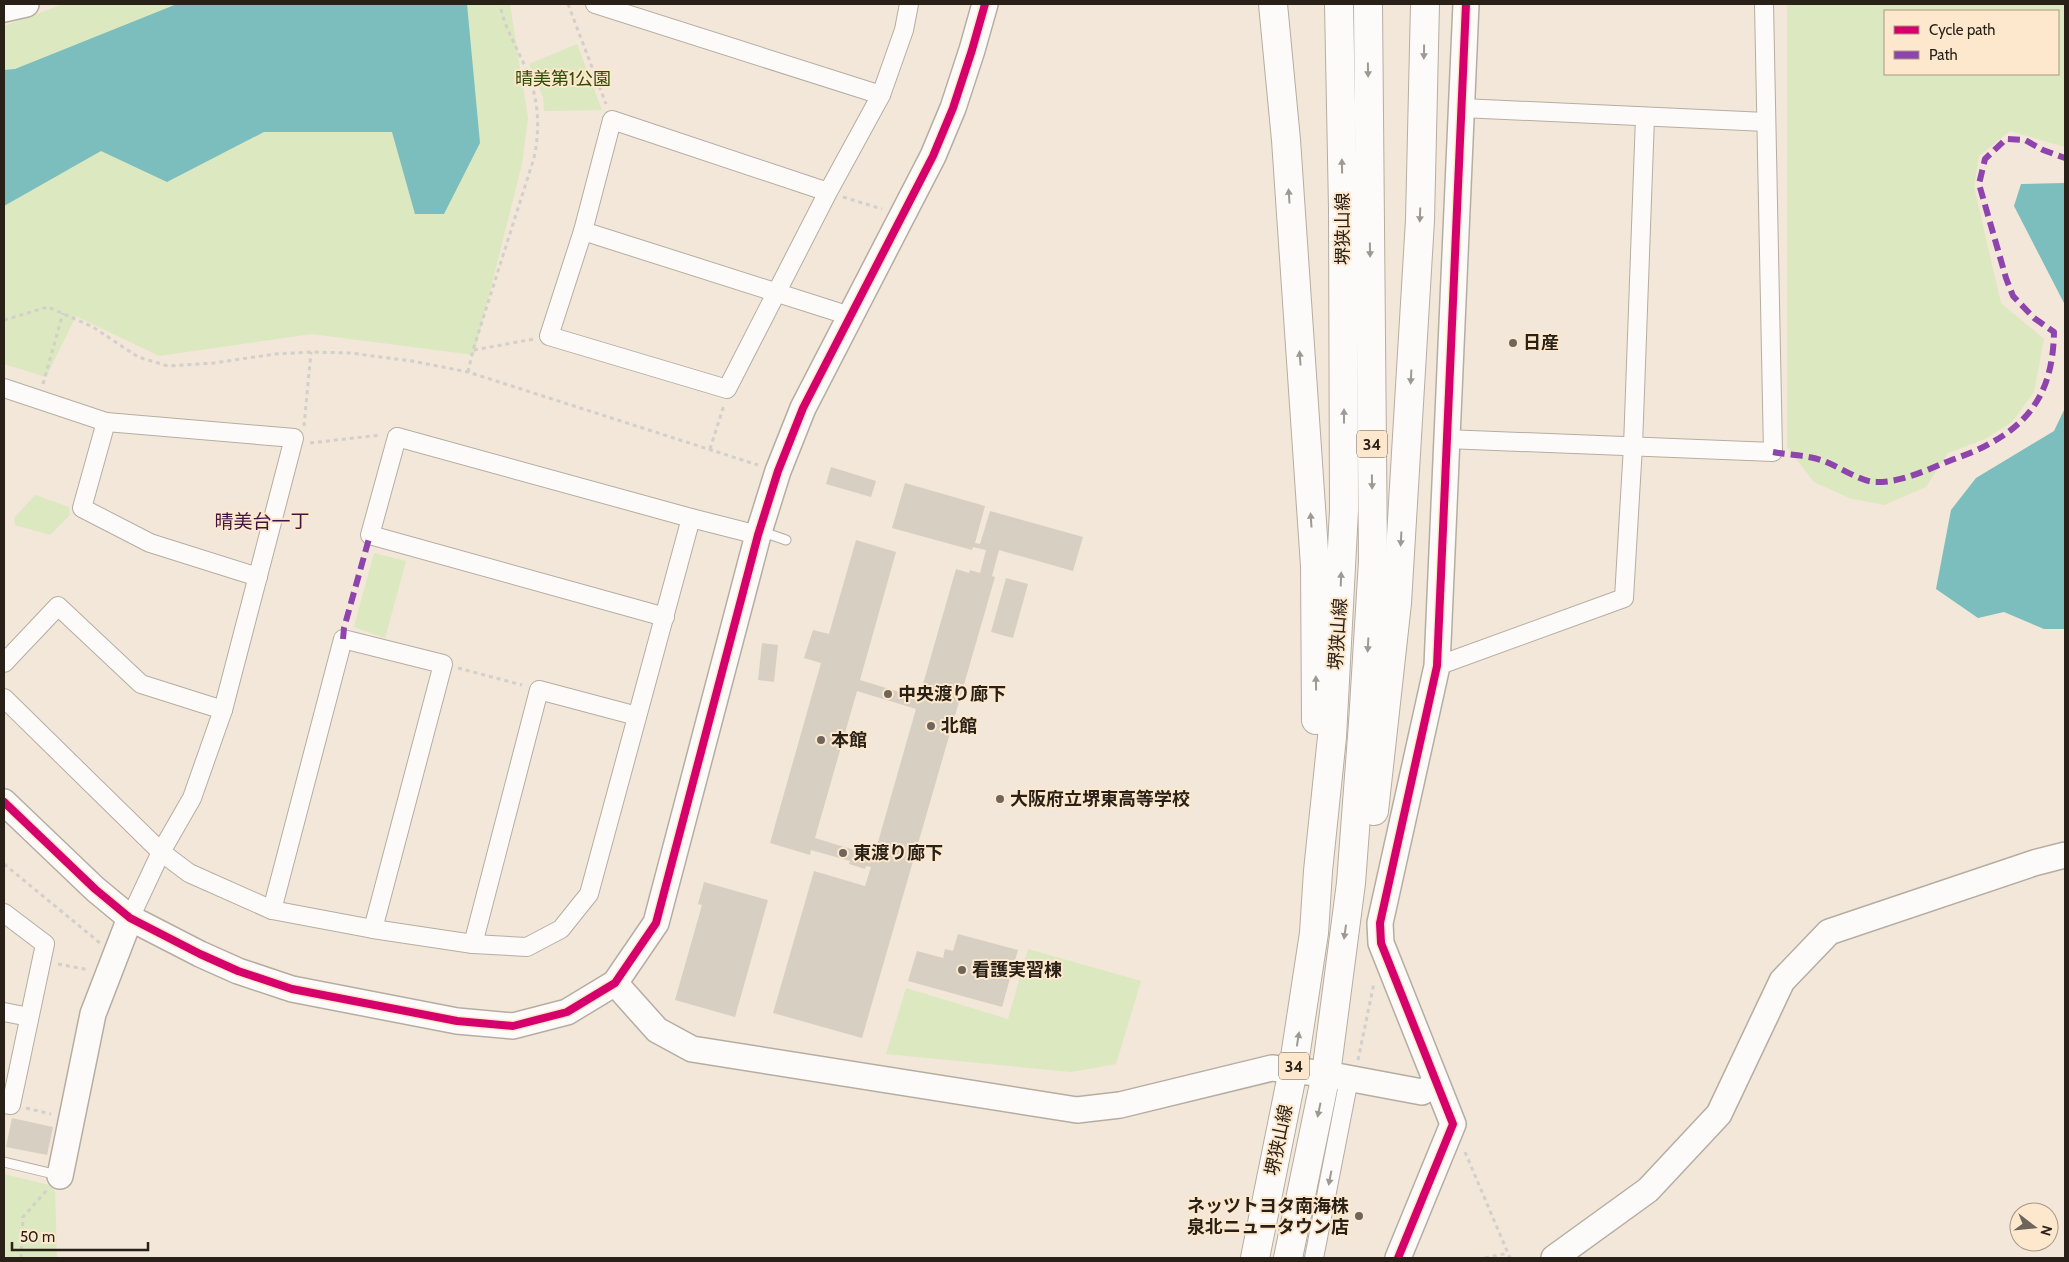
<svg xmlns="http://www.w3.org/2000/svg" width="2069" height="1262" font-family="Cabin,'Noto Sans JP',sans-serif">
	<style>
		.green { fill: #dce8bf; fill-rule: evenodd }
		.water { fill: #7cbdbe }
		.building { fill: #d8cfc3; fill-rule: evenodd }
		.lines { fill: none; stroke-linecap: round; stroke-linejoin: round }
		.lane-casing { stroke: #b6ada2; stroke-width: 11 }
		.street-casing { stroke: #b6ada2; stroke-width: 20 }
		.secondary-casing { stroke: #b6ada2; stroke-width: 28 }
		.primary-casing { stroke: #b6ada2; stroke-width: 30 }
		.path { stroke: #d3cfcb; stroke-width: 3; stroke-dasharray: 4 4; stroke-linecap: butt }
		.lane { stroke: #fdfbf9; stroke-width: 9 }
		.street { stroke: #fdfbf9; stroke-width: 18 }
		.secondary { stroke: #fdfbf9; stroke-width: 25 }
		.primary { stroke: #fdfbf9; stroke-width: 28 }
		.quiet { stroke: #8e44ad; stroke-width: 6; stroke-dasharray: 12 6; stroke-linecap: butt }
		.cycleway-casing { stroke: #fde8cd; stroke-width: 11 }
		.cycleway { stroke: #d6006c; stroke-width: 8 }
		.oneway { fill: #9e9993 }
		.poi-dot { fill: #6f665b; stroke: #fde8cd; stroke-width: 2 }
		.labels { text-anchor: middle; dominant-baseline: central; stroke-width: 4; stroke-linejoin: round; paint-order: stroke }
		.shield { fill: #fde8cd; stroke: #695d4e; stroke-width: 1 }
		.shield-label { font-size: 16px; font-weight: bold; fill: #292117 }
		.park-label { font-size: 18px; fill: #304b05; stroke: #fde8cd }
		.street-label { font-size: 18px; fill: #292117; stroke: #fde8cd }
		.poi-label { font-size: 18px; font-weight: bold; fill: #292117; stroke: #fde8cd; text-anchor: start }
		.neighbourhood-label { font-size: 19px; fill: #411345; stroke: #fde8cd }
	</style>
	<rect width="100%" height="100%" fill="#f2e7d8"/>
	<g class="green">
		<polygon points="64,4 510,4 528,118 522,164 474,355 312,334 159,356 76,316 46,377 4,364 4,26"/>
		<path d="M1787 4H2065V147L2010 131 1979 156 1974 187 2001 303 2044 339 2034 392 2012 422 1985 439 1948 453 1926 487 1884 505 1849 498 1814 482 1787 447ZM2058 11V74H1885V11Z"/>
		<polygon points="577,44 602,110 544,111 543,97 529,64"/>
		<polygon points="35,495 69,507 70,515 50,535 15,525 14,518"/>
		<polygon points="374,553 406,561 385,638 354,627"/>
		<polygon points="1028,949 1141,981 1116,1064 1071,1072 886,1054 906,988 1008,1019"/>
		<polygon points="4,1174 49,1185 55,1191 57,1258 4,1258"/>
	</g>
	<g class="water">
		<polygon points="177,4 467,4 480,143 444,214 415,214 392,132 264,132 167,182 101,151 4,206 4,70 15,69"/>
		<polygon points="2065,183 2065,305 2014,206 2021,184"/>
		<polygon points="2065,408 2065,629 2044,629 2004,612 1978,618 1936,589 1951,510 1976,478 2054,431"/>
	</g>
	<g class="building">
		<polygon points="831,467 876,481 871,497 826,484"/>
		<path d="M905 483 985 506 975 543 980 544 990 511 1083 537 1073 571 999 550 992 576 995 577 862 1038 773 1013 814 871 865 886 871 867 866 866 865 869 849 864 850 861 811 850 810 855 770 843 821 663 804 658 813 630 829 634 856 540 896 552 860 680 919 698 956 569 969 573 970 570 980 573 986 550 973 547 972 550 892 528ZM857 691 916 709 874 856 815 838Z"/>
		<polygon points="1006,578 1028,584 1013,638 991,632"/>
		<polygon points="762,643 778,645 774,682 758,680"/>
		<polygon points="704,882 768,900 735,1017 675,1000 702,905 698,904"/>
		<polygon points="958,934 1018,950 1002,1007 908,981 917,951 943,958 945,949 953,951"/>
		<polygon points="12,1118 53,1127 47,1155 6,1147"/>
	</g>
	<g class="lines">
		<g class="lane-casing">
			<g id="lane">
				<polyline points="760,531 786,540"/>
				<polyline points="4,1162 58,1175"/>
			</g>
		</g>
		<g class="street-casing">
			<g id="street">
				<polyline points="595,4 881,95"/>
				<polyline points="1462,108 1766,122"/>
				<polyline points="828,192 612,120 583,231 549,336 727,389 828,192 881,95 904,30 909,4"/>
				<polyline points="583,231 850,316"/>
				<polyline points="4,388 106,422 294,438 223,710 192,798 161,852 130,918"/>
				<polyline points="106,422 82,508 150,543 258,577"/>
				<polyline points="1446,439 1773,452 1764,4"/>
				<polyline points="665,617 370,535 397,437 691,518"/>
				<polyline points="4,663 58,606 141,684 223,710"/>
				<polyline points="1437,666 1624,598 1633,446 1645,117"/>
				<polyline points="4,698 161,852 189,873 272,910 373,929 473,944 527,947 561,929 589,894 691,518 758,535"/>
				<polyline points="272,910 343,639 443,664 373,929"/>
				<polyline points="4,913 45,944 11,1105 4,1104"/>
				<polyline points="473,944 539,690 637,716"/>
				<polyline points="4,1012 29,1017"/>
				<polyline points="1314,1258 1349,1079"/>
			</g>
		</g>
		<g class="secondary-casing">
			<g id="secondary">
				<polyline points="4,9 26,4"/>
				<polyline points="4,802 95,889 130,918 200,954 238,971 292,989 457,1021 513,1026 567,1012 615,983 656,923 758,535 778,471 803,408 933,156 953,108 972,50 985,4"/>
				<polyline points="615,983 657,1030 692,1049 1077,1110 1120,1105 1272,1068 1326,1074 1422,1092 1436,1084"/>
				<polyline points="60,1176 93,1014 130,918"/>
				<polyline points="1398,1258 1453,1124 1381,943 1380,923 1437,666 1466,4"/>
				<polyline points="1554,1258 1648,1190 1719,1114 1782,981 1829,932 2034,863 2065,855"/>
			</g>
		</g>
		<g class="primary-casing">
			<g id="primary">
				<polyline points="1273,4 1286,140 1315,566 1316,720"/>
				<polyline points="1374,811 1397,603 1420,220 1425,4"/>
				<polyline points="1255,1258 1293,1070 1314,933 1318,871 1332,737 1344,510 1343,209 1339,4"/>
				<polyline points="1288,1258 1326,1074 1351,883 1363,723 1373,561 1368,4"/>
			</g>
		</g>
		<g class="path">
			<polyline points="568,4 606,104"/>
			<polyline points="843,197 882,209"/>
			<polyline points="4,320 48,307 93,327 138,357 168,366 214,363 275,354 311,352 350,353 412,361 468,372 758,465"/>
			<polyline points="474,350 534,339"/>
			<path d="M468 372 473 350 534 158C540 129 539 100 527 71 518 49 504 28 500 4"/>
			<polyline points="43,384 63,313"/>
			<polyline points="304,426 311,352"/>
			<polyline points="310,443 381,435"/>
			<polyline points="710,449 724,405"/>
			<polyline points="458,668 522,685"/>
			<polyline points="4,864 100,943"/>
			<polyline points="58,964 89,970"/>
			<polyline points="1358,1060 1374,983"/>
			<polyline points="26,1108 51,1114"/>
			<polyline points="1465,1152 1510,1258"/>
			<polyline points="21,1258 23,1217 47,1190"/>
			<polyline points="1485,1258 1508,1253"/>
		</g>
		<use href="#lane" class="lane"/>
		<use href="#street" class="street"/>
		<use href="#secondary" class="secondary"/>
		<use href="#primary" class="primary"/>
		<g class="quiet">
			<path d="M1773 452C1788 455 1806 455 1821 460 1836 465 1860 481 1874 482 1899 483 1922 472 1944 463 1959 457 1975 452 1989 444 2036 419 2053 384 2054 332L2034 318 2013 296 2006 278 1979 184 1985 159 2006 139 2025 140 2043 150 2065 158"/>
			<polyline points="343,639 344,628 370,535"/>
		</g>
		<g class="cycleway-casing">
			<g id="cycleway">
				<polyline points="4,802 95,889 130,918 200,954 238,971 292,989 457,1021 513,1026 567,1012 615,983 656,923 758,535 778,471 803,408 933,156 953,108 972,50 985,4"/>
				<polyline points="1398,1258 1453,1124 1381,943 1380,923 1437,666 1466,4"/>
			</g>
		</g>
		<use href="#cycleway" class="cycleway"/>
	</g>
	<defs><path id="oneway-solid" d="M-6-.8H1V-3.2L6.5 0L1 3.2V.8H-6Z" transform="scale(1.25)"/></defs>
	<g class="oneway">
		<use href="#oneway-solid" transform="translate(1424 52) rotate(91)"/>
		<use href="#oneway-solid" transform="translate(1368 70) rotate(89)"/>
		<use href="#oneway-solid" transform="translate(1342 166) rotate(-91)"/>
		<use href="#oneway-solid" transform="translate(1289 196) rotate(-94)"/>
		<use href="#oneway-solid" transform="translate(1420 215) rotate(92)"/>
		<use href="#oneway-solid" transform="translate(1370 250) rotate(89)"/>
		<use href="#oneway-solid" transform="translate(1300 358) rotate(-94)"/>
		<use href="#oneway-solid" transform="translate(1411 377) rotate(93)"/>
		<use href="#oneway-solid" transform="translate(1344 416) rotate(-90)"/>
		<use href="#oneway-solid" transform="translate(1372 482) rotate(89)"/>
		<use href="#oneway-solid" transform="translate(1311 520) rotate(-94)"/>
		<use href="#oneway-solid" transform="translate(1401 539) rotate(93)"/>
		<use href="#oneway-solid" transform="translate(1341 579) rotate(-88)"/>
		<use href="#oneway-solid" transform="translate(1368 645) rotate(93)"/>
		<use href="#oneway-solid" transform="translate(1316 683) rotate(-91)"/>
		<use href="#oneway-solid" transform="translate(1345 932) rotate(98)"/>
		<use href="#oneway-solid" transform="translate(1298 1039) rotate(-81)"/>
		<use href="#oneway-solid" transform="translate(1319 1110) rotate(102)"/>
		<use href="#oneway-solid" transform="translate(1330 1178) rotate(101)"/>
	</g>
	<g class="poi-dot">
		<circle cx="1513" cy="343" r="5"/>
		<circle cx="888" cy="694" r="5"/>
		<circle cx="931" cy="726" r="5"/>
		<circle cx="821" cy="740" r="5"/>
		<circle cx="1000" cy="799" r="5"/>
		<circle cx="843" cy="853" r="5"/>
		<circle cx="962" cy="970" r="5"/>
		<circle cx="1359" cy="1216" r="5"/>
	</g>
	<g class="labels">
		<g class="shield">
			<rect x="1357" y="430.5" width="30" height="27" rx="4"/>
			<rect x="1279" y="1052.5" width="30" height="27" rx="4"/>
		</g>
		<g class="shield-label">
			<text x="1372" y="444">34</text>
			<text x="1294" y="1066">34</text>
		</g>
		<g class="park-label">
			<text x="563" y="79">晴美第1公園</text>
		</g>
		<g class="street-label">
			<text transform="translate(1343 229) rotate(-90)">堺狭山線</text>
			<text transform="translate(1338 634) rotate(-86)">堺狭山線</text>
			<text transform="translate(1279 1140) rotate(-78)">堺狭山線</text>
		</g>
		<g class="poi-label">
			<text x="1523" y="343">日産</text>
			<text x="898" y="694">中央渡り廊下</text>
			<text x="941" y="726">北館</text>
			<text x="831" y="740">本館</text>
			<text x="1010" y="799">大阪府立堺東高等学校</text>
			<text x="853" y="853">東渡り廊下</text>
			<text x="972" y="970">看護実習棟</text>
			<text x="1349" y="1206" text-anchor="end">ネッツトヨタ南海株<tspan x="1349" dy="21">泉北ニュータウン店</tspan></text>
		</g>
		<g class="neighbourhood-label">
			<text x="262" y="521">晴美台一丁</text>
		</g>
	</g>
	<rect width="2069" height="1262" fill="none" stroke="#292117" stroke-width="10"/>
	<rect x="1884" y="10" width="175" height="65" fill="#fde8cd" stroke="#a89884"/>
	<rect x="1894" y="26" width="25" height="8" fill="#d6006c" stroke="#a89884"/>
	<text x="1929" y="35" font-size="15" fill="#292117">Cycle path</text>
	<rect x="1894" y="51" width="25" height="8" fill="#8e44ad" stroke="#a89884"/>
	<text x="1929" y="60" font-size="15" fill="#292117">Path</text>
	<g transform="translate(2034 1227) rotate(106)"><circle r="24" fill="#fde8cd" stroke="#a89884"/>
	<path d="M0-4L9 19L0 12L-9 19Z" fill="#6f665b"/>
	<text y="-8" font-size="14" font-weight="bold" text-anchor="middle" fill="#292117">N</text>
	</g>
	<path d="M12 1242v8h136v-8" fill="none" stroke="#292117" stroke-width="2.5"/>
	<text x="20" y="1242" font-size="15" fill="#292117" stroke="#fde8cd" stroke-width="4" paint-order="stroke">50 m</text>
</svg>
